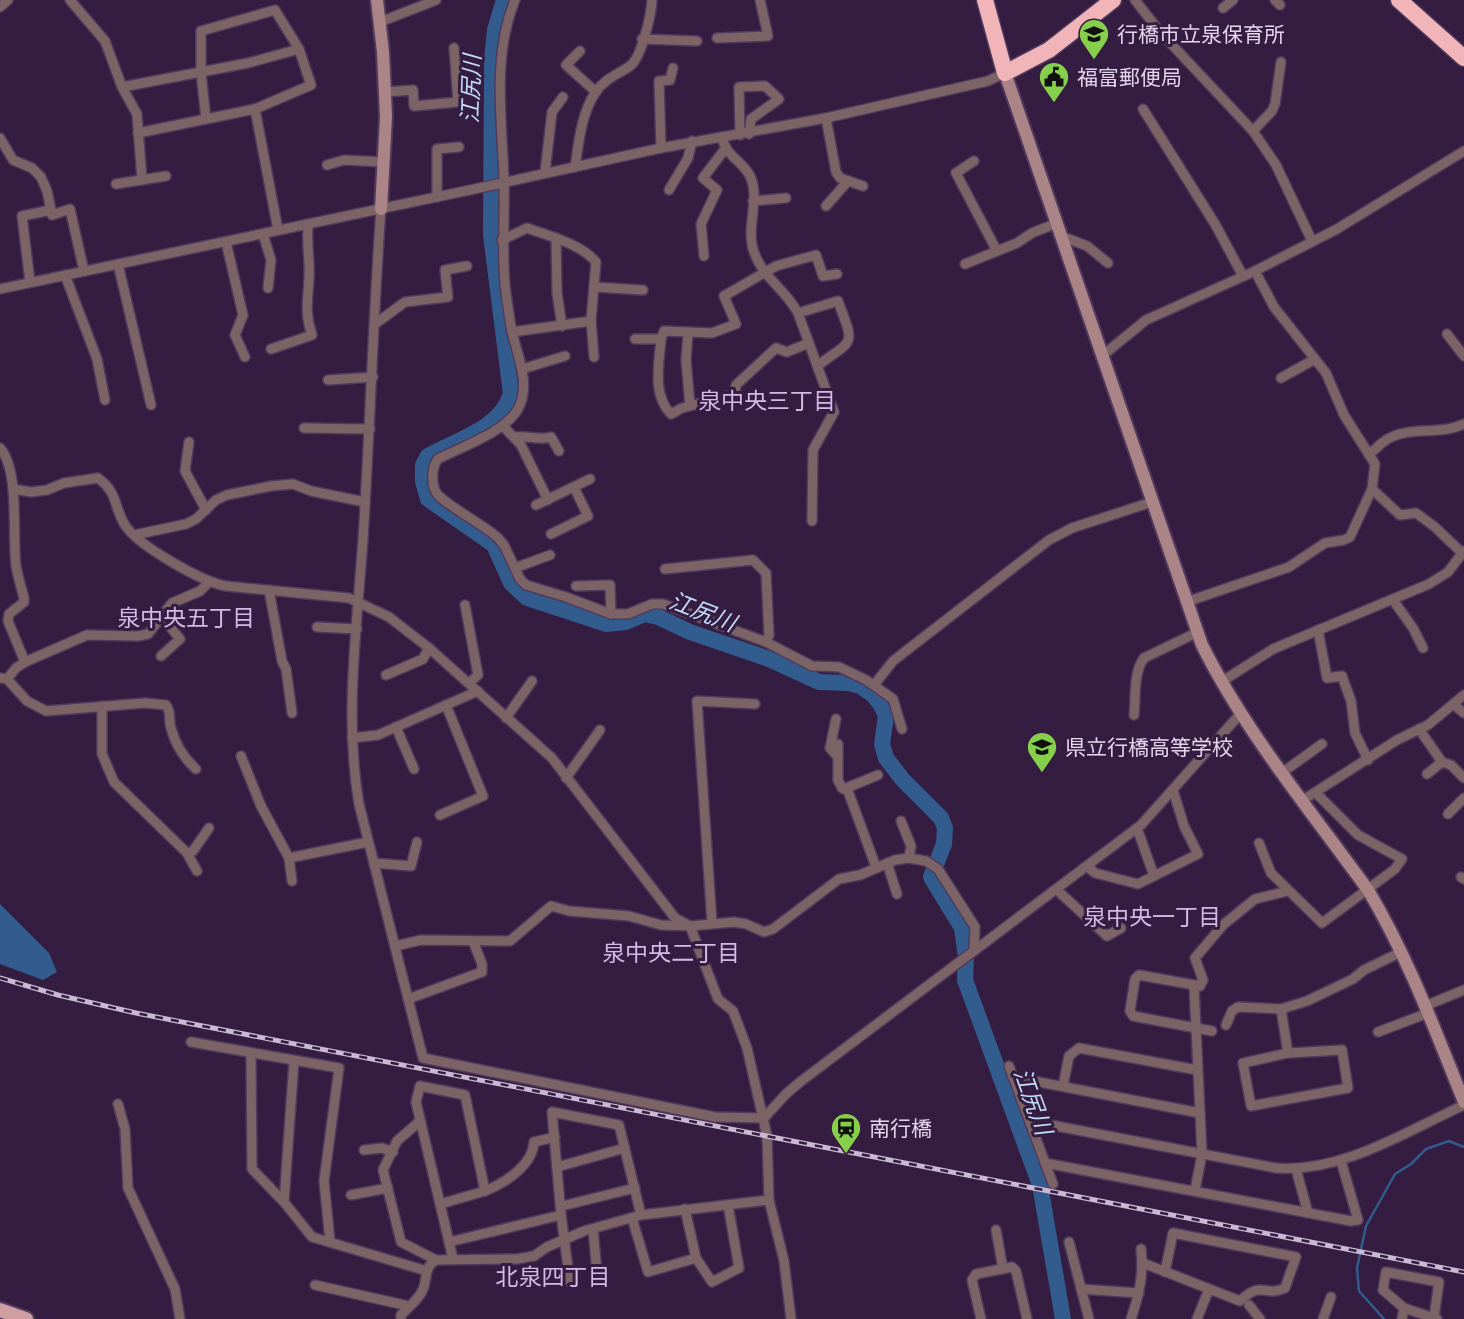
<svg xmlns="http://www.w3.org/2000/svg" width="1464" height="1319" font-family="'Golos Text','Noto Sans JP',sans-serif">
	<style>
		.water { fill: #325c8d }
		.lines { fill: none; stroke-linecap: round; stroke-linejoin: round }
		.stream { stroke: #325c8d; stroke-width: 2.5 }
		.river { stroke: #325c8d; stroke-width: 16 }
		.street-casing { stroke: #513a5c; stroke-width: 12 }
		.secondary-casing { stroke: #513a5c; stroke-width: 16 }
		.primary-casing { stroke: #513a5c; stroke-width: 18 }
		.highway-casing { stroke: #513a5c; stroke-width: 19 }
		.street { stroke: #7c6365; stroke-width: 9 }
		.secondary { stroke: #ab8487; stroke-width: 12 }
		.primary { stroke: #d09da1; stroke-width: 14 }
		.highway { stroke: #f1b4b8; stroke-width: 16 }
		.rail-casing { stroke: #c9b9d2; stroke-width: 5 }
		.rail { stroke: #351c41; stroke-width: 2.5; stroke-dasharray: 8; stroke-linecap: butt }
		.labels { text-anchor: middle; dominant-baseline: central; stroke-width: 6; stroke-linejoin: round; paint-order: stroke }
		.poi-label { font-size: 21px; fill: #e4d5ec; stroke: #351c41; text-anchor: start }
		.water-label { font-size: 23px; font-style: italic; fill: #c1daf8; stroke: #351c41 }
		.neighbourhood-label { font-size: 23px; fill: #d6b8e6; stroke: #351c41 }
	</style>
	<rect width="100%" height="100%" fill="#351c41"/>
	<polygon class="water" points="0,904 49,953 57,972 43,980 0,964"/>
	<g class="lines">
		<polyline class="stream" points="1384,1319 1359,1291 1357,1268 1366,1226 1395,1174 1411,1164 1426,1149 1449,1141 1464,1147"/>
		<path class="river" d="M504 0 495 30 492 60 491 235 511 394C500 429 458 439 428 456L423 465V481L428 499 494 545 511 583 527 598 606 624 626 622 645 614 658 617 690 632 769 659 819 682 848 683 860 686 873 695 881 705 886 716 882 744 886 758 903 780 941 818 945 828 944 844 931 877 962 928 966 958 965 980 1040 1185 1063 1319"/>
		<g class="street-casing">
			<g id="street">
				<polyline points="70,0 105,41 122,87 137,114 142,180"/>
				<path d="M515 0C492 56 502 120 504 179 505 214 502 249 505 285 507 300 509 316 512 332 518 357 531 385 518 409 505 432 461 447 438 459 431 468 431 487 438 495 452 509 481 523 497 537L504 545 520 579 526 585 566 597 611 614H628L652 604H663L766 642"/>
				<polyline points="1135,0 1160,32 1253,131 1276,165 1312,241"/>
				<polyline points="1275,0 1280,5"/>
				<polyline points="0,7 8,0"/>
				<polyline points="1223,8 1233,0"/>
				<polyline points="380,22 436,0"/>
				<polyline points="717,38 768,36 760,0"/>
				<polyline points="642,39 697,41"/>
				<polyline points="580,51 566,65 596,92"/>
				<polyline points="122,87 248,63 299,49"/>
				<polyline points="385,92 413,90 414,106 458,102 454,48"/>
				<polyline points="255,109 278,230"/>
				<polyline points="1143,109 1215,224 1243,276"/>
				<polyline points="826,118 836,172 840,178 863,186"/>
				<polyline points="1253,131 1272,111 1275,104 1281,62"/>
				<polyline points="138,133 255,109 311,85 299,49 275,10 201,31 201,73 206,119"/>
				<polyline points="740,135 739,87 765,86 779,99 751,119 749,134"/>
				<path d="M722 137C726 157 742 160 750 176 761 199 745 228 754 252 763 278 785 289 798 313L834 412 813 450 812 521"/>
				<polyline points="0,138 13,160 32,168 41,177 47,191 52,215 70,209 84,271"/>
				<polyline points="661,148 659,81 670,80 673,68"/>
				<polyline points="974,161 956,173 997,251"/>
				<polyline points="327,165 344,160 385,162"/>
				<path d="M575 167C579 141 581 115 595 93 604 79 617 75 630 66 642 57 651 15 652 0"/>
				<polyline points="545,172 552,112 563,97"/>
				<polyline points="116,184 166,176"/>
				<polyline points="669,190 688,158 692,141"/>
				<polyline points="437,197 437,149 459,147"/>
				<polyline points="753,201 786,198"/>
				<polyline points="826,206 848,181"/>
				<path d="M381 209C373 319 370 429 363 539 357 627 344 716 359 804L423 1058 715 1117 764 1118"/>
				<polyline points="263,234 271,260 268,288"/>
				<polyline points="1061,236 1087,246 1108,263"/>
				<polyline points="556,238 557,293 562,326"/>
				<path d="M502 240 527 228C549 236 581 244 596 262L591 321 512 332"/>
				<polyline points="226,242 243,315 235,335 245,357"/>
				<polyline points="704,256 701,224 717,190 703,178 725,149"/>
				<polyline points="118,264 151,405"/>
				<polyline points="965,264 1017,243 1032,233 1057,223"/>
				<polyline points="65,275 97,359 105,400"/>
				<polyline points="30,282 22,216 51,210"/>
				<polyline points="594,287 643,290"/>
				<polyline points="0,289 484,187 661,148 826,118 988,81 1005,73"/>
				<path d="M798 313 838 301C855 347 855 338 817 366"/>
				<polyline points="591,321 594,357"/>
				<polyline points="375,324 405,302 448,297 445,270 467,266"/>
				<polyline points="688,333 686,360 690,406 735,394 736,385 776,348 787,352 809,343"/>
				<polyline points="1447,334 1464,356"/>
				<polyline points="635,339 661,339 664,331 712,333 736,324 724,296 776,266 816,255 823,276 837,274"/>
				<path d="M661 339C659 364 652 395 671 414L682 408 690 406"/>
				<path d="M271 349 312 335C302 307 311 290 309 263 308 248 307 240 308 224"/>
				<polyline points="1102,356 1146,320 1255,271 1337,229 1464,151"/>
				<polyline points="522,369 565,356"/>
				<polyline points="1281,378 1315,359"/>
				<polyline points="328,380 373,377"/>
				<polyline points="503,426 521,445 548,500"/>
				<polyline points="304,428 370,429"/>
				<path d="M515 437C529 435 538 441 551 437L559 451"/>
				<polyline points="189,442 185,471 206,510"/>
				<path d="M0 448C20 470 12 536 16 566 18 577 21 587 24 598V602L9 614 8 621 25 662"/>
				<path d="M1369 455C1374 450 1380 444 1386 440 1410 425 1439 436 1464 424"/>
				<path d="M13 489 31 492 47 490 64 483 98 478C119 494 113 506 125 525 137 545 202 582 226 586L349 598 389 617 429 648 552 758 675 918 690 926 718 999 733 1011 747 1048 767 1136 769 1200 784 1261 791 1319"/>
				<polyline points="1372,489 1400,515 1416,513 1435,527 1462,553"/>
				<polyline points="536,505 590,479"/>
				<polyline points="551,534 588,516 574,487"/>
				<polyline points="134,535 186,524 196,519 216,500 227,495 271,486 293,484 311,491 365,502"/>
				<polyline points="515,568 550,555"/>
				<polyline points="665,569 753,560 766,573 769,635 766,642 812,666 839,667 866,680 893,699 902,729"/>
				<polyline points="576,586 610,585 611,614"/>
				<polyline points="269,590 282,661 286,669 292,713"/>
				<polyline points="1393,600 1413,628 1423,648"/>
				<polyline points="1186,602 1289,567 1325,543 1344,540 1350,537 1372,489 1375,464 1344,415 1326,373 1274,307 1255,271"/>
				<polyline points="465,605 478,675 469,683"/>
				<polyline points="317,627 357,629"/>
				<polyline points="1318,630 1327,678 1342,676 1351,701 1355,733 1368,760"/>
				<polyline points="161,656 180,639 162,617"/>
				<polyline points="386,675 423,659 429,648"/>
				<path d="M0 678 7 679 27 701 46 711 145 703 166 705C172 713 168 719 171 728 175 744 184 758 196 769"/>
				<polyline points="7,679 16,668 25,662 87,635 138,636 148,634 172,603 200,591 209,582"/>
				<polyline points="1221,682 1273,649 1429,584 1448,572 1464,551"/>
				<polyline points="874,685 893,661 1049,540 1072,528 1152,502"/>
				<polyline points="1453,704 1464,713"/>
				<polyline points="102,706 102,754 114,782 187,853 197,871"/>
				<path d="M1134 715C1136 697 1133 673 1144 658L1198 632"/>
				<polyline points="506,718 532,681"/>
				<polyline points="836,719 830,748 838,757"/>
				<polyline points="396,727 414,769"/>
				<polyline points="1419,729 1442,762 1451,765 1464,778"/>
				<polyline points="352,738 378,735 478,691"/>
				<polyline points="838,744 838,780 842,788 848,791 876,867"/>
				<polyline points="241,756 261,806 289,858"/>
				<polyline points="1283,772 1322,744"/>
				<polyline points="1427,774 1442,762"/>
				<polyline points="566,778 600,730"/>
				<polyline points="844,789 878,775"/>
				<polyline points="1303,800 1397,740 1428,725 1464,695"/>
				<polyline points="1448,814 1464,798"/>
				<polyline points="440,815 483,796 446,705"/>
				<polyline points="901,821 911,846 909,858"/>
				<polyline points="1137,828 1154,876"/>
				<polyline points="1259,843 1271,873 1322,923 1395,869 1402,859 1358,835 1316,793"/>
				<polyline points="187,853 193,851 209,828"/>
				<polyline points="374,863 411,866 417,842"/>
				<polyline points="887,863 897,894"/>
				<polyline points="1088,867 1095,873 1138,884 1198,854 1184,826 1173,790"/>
				<polyline points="1461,877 1464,879"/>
				<polyline points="292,881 289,858 368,842"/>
				<polyline points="1057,890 1107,936 1121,928"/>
				<polyline points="712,923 697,701 755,704"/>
				<polyline points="395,946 421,940 510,941 551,906 569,911 629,916 661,925 690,926 734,922 746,924 764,932 773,929 839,879 860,875 895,860 909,858 926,861 938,869 975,927 974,951"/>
				<polyline points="1194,986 1202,1154 1195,1190"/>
				<polyline points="408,999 482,972 482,964 473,941"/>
				<polyline points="1425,1006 1464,990"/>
				<polyline points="1226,1025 1232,1011 1238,1007 1281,1009"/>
				<polyline points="1212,1031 1133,1016 1130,1011 1135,979 1139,975 1200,986 1203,980 1195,958 1223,925 1255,899 1288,891"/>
				<polyline points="1378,1032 1428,1013"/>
				<polyline points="191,1042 339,1068 324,1181 330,1241"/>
				<polygon points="1342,1050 1348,1088 1251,1106 1243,1063 1288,1053"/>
				<polyline points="1288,1053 1281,1009 1307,1001 1353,979 1364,970 1401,952"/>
				<polyline points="251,1054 252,1169 284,1202 312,1237 427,1271"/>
				<polyline points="1009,1066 1053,1184"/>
				<polyline points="1013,1077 1200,1113"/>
				<polyline points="1063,1086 1069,1056 1079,1048 1197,1070"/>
				<polyline points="118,1104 125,1129 128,1188 175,1289 180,1319"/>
				<polyline points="764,1118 786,1094 800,1082 1141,825 1241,713"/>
				<polyline points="420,1121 397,1141 383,1170 401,1242 436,1260"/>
				<path d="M1030 1121 1276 1168C1342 1173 1405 1132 1464 1105"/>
				<polyline points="364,1150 382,1148 393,1152"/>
				<polyline points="1045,1163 1351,1221 1358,1220 1341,1161"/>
				<polyline points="557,1167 625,1148"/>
				<polyline points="1296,1169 1308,1213"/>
				<polyline points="351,1195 388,1188"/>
				<polyline points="284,1202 294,1061"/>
				<polyline points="440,1204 485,1191"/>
				<polyline points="562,1206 635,1188"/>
				<polyline points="685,1209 696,1258 712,1282 739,1268 728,1205"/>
				<polyline points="632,1218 648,1272 696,1258"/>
				<polyline points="593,1229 597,1272"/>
				<polyline points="996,1230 1003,1269"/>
				<polyline points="449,1242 561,1215"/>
				<polyline points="1069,1242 1089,1319"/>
				<path d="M453 1259 416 1102 420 1086 465 1095 485 1191C505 1183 533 1165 534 1142L555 1137"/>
				<path d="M1143 1263 1240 1301C1263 1279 1264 1298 1285 1288L1296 1257 1173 1233 1165 1272"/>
				<polyline points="570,1282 561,1215 552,1112 619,1125 641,1215"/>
				<polyline points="315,1285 409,1306"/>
				<polyline points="1081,1289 1139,1293"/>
				<polyline points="1249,1305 1260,1319"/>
				<polyline points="1404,1308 1383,1290 1386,1272 1439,1282 1434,1317"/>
				<path d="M401 1319V1315C409 1306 420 1299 424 1287 427 1276 425 1266 436 1260L517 1259 534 1256 547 1247 584 1231 641 1215 769 1200"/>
				<polyline points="981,1319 972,1280 976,1274 1012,1267 1016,1271 1027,1319"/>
				<path d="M1131 1319C1139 1295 1144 1274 1141 1249"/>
				<polyline points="1197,1319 1209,1289"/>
				<polyline points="1323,1319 1331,1297"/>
				<polyline points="1402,1319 1404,1308 1437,1319"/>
			</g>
		</g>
		<g class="secondary-casing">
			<g id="secondary">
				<polyline points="377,0 383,52 386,117 381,209"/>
				<path d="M1005 73 1202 645C1246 733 1311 811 1368 890 1408 957 1435 1030 1464 1102"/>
			</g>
		</g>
		<g class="primary-casing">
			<polyline id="primary" points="0,1310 26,1319"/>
		</g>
		<g class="highway-casing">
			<g id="highway">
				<polyline points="985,0 1005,73 1049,50 1113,0"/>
				<polyline points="1399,0 1464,58"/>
			</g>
		</g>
		<use href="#street" class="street"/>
		<use href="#secondary" class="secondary"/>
		<use href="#primary" class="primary"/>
		<use href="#highway" class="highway"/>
		<g class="rail-casing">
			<polyline id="rail" points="0,978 58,995 136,1013 1464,1272"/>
		</g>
		<use href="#rail" class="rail"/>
	</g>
	<defs>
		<g id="school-pin" transform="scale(1.575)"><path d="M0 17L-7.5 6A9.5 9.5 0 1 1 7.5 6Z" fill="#86cf4b" stroke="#351c41"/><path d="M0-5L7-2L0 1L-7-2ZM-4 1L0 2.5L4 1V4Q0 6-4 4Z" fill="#111"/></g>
		<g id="civic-pin" transform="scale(1.575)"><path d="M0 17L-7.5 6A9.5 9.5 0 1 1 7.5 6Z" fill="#86cf4b" stroke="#351c41"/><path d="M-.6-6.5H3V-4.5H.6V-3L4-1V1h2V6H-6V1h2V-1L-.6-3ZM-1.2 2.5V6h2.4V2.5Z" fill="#111"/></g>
		<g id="station-pin" transform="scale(1.575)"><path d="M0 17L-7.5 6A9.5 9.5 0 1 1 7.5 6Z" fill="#86cf4b" stroke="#351c41"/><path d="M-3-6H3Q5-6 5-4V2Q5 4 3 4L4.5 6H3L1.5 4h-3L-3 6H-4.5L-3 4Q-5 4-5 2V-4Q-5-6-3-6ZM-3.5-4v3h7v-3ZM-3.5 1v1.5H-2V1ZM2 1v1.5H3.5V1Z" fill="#111"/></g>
	</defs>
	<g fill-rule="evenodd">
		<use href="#school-pin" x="1094" y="34"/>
		<use href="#civic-pin" x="1054" y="77"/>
		<use href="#school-pin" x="1042" y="747"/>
		<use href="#station-pin" x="846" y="1128"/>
	</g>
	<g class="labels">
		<g class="poi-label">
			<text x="1117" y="34">行橋市立泉保育所</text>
			<text x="1077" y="77">福富郵便局</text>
			<text x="1065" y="747">県立行橋高等学校</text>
			<text x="869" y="1128">南行橋</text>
		</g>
		<g class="water-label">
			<text transform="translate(470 89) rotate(-88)">江尻川</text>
			<text transform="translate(703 611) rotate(21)">江尻川</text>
			<text transform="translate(1034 1101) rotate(70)">江尻川</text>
		</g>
		<g class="neighbourhood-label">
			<text x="767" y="400">泉中央三丁目</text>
			<text x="186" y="617">泉中央五丁目</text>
			<text x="1152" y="916">泉中央一丁目</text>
			<text x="671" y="952">泉中央二丁目</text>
			<text x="553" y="1276">北泉四丁目</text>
		</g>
	</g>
</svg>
